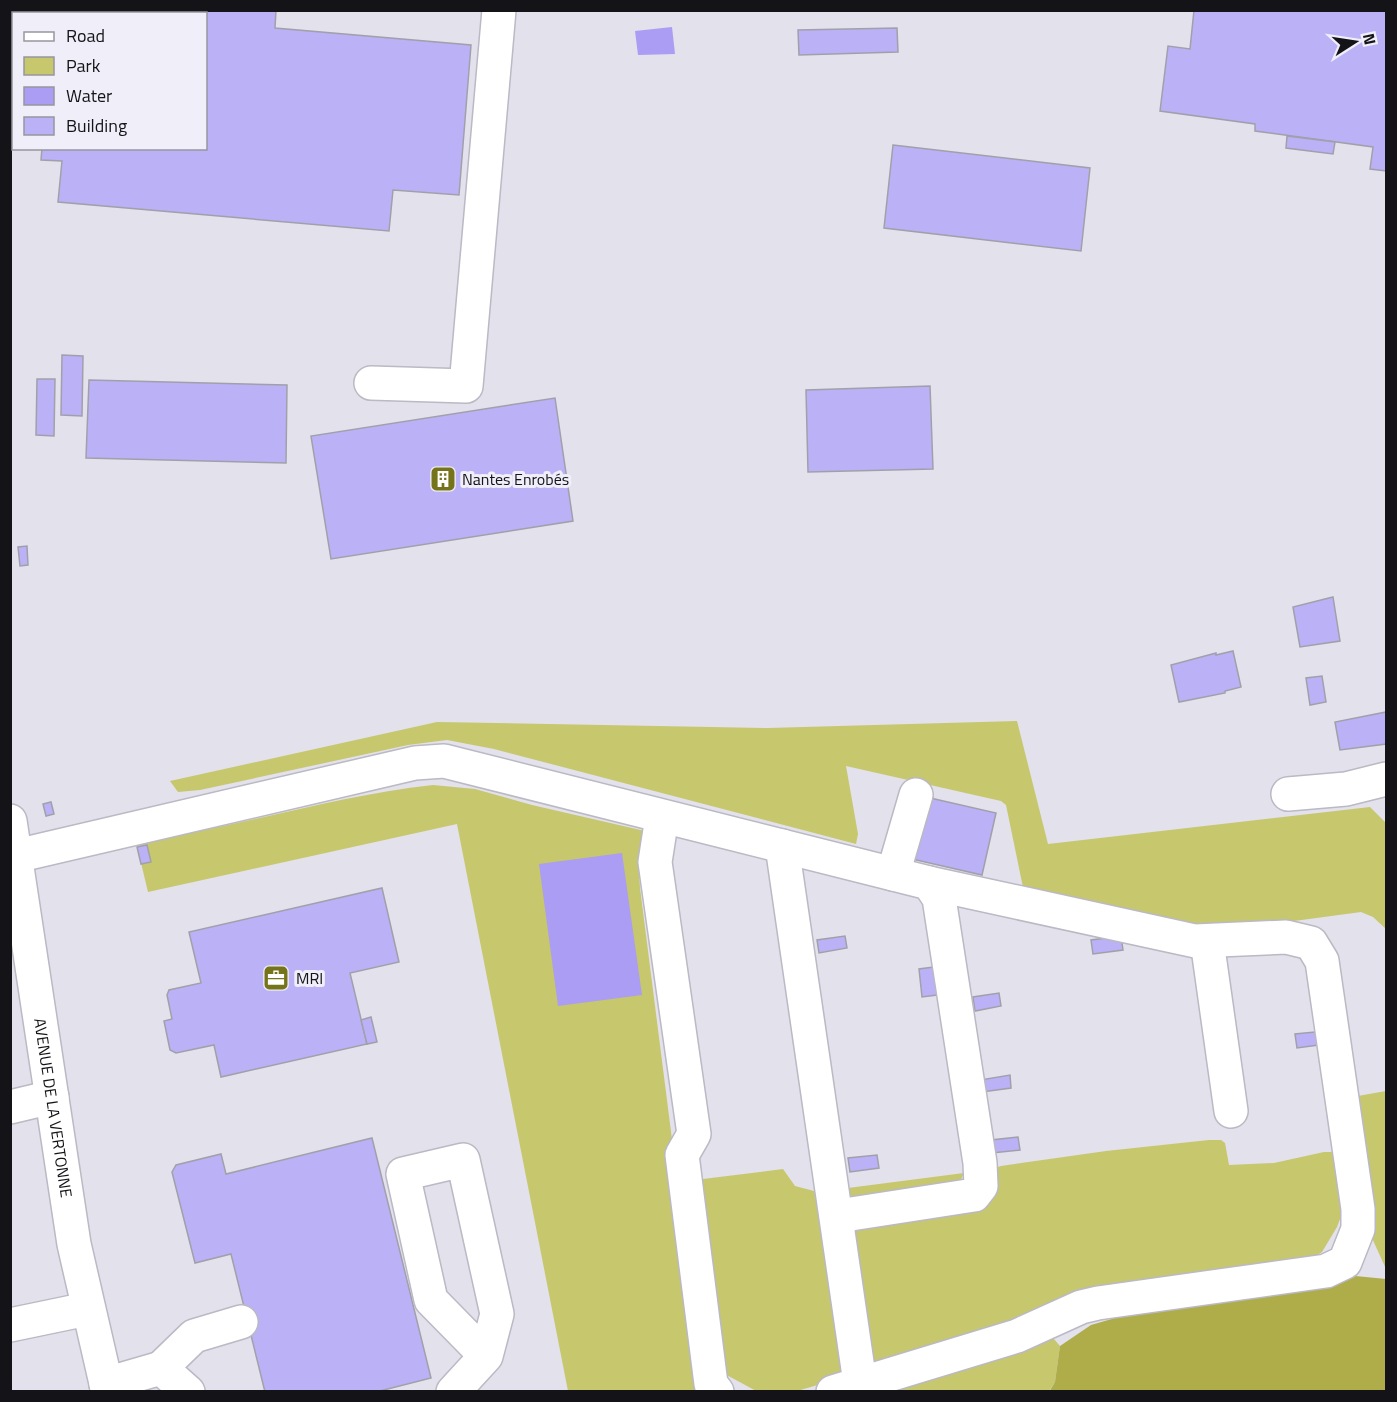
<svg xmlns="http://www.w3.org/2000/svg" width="1397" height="1402" font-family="'Titillium Web',sans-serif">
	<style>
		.green { fill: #c7c76d }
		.forest { fill: #aead49 }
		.water { fill: #aa9df3 }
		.building { fill: #bab1f7; stroke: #a1a0aa; stroke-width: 1.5 }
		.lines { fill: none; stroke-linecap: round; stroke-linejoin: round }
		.minor-casing { stroke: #bab9c4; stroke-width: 36 }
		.minor { stroke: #fff; stroke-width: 33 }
		.labels { text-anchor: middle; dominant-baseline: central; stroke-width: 6; stroke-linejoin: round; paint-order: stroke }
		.poi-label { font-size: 16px; fill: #141317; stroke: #efeef9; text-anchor: start }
		.street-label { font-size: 16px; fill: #141317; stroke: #efeef9 }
	</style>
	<rect width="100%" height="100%" fill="#e2e1ec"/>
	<g class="green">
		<polygon points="1017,721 1048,844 1370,807 1386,823 1386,929 1373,917 1361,912 1220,931 1025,897 1006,805 1001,801 846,766 858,834 856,844 494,749 447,740 408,745 200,790 178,792 170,781 437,722 768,728"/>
		<path d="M433 785 475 789 532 805 645 831 638 858 640 888 704 1391H568L457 824 148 892 136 842C236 828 333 796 433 785Z"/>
		<polygon points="1386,1091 1386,1269 1372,1238 1352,1097"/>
		<polygon points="1209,1140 1221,1140 1225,1143 1229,1165 1274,1163 1324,1152 1334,1152 1346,1203 1337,1227 1322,1252 1301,1265 867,1370 849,1251 856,1221 987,1202 994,1198 992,1169 1001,1166 1106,1151"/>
		<polygon points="783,1169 795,1186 814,1191 826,1234 845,1377 797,1391 758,1392 723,1373 695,1180"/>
		<polygon points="964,1173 958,1186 849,1202 848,1188"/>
		<polygon points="1047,1331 1060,1346 1055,1382 1049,1391 858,1392"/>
	</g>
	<polygon class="forest" points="1345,1275 1386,1279 1386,1391 1049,1392 1055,1382 1060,1346 1091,1325 1122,1316"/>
	<g class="water">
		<polygon points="672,27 675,54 638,55 635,31"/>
		<polygon points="622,853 642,995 558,1006 539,864"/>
	</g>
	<g class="building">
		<polygon points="54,10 276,10 275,28 471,45 459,195 393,190 389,231 58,202 62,161 41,160 42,148 206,148 206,14 53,14"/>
		<polygon points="1194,10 1386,10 1386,171 1370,169 1373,147 1255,131 1255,124 1160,111 1168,46 1190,49"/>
		<polygon points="897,28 898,52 799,55 798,30"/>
		<polygon points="1287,136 1335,142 1333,154 1286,148"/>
		<polygon points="893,145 1090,168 1081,251 884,228"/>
		<polygon points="62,355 83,356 82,416 61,415"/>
		<polygon points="37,379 55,379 54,436 36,435"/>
		<polygon points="89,380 287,385 286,463 86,458"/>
		<polygon points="930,386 933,469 808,472 806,390"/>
		<polygon points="555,398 573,521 331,559 311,436"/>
		<polygon points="27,546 28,565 20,566 18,547"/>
		<polygon points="1333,597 1340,641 1300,647 1293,607"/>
		<polygon points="1233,651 1241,687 1225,691 1225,693 1179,702 1171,665 1216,653 1216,655"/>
		<polygon points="1322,676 1326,702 1310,705 1306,678"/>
		<polygon points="1386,712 1386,744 1340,750 1335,722"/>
		<polygon points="926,797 996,813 982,875 912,859"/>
		<polygon points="51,802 54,814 46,816 43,804"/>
		<polygon points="147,845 151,862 141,864 137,847"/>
		<polygon points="382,888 399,962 350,973 367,1044 221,1077 214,1045 176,1053 170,1050 164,1021 172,1019 167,995 169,990 201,983 189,932"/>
		<polygon points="845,936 847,948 819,953 817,940"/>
		<polygon points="1121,936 1123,950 1093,954 1091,940"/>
		<polygon points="941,966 945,994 922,997 919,969"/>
		<polygon points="999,993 1001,1006 975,1011 973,997"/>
		<polygon points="371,1017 377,1042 367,1044 361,1020"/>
		<polygon points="1325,1031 1326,1044 1297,1048 1295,1034"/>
		<polygon points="1010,1075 1011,1088 982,1092 980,1080"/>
		<polygon points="1018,1137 1020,1150 992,1153 991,1140"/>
		<polygon points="372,1138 431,1378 376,1392 265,1392 231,1254 195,1263 172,1172 176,1165 221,1154 226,1174"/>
		<polygon points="877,1155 879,1168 850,1172 848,1158"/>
	</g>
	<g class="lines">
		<g class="minor-casing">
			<g id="minor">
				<polyline points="371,383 466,386 499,10"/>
				<polyline points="1288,794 1346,789 1386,779"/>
				<polyline points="662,817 655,862 694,1134 682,1155 711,1384 717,1392"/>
				<path id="s1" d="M10 821 74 1244 108 1392"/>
				<polyline points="782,846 860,1383"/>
				<polyline points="16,856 415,763 444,761 929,883 939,898 980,1163 981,1186 974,1195 851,1214 838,1219"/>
				<polyline points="893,874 916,795"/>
				<polyline points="1207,941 1231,1111"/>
				<polyline points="10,1107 52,1097"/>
				<polyline points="10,1325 87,1309"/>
				<polyline points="161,1368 194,1336 241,1322"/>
				<polyline points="106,1384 161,1368 188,1392"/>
				<polyline points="453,1392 486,1356 497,1314 463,1160 403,1174 431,1300 486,1356"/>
				<polyline points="833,1392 1017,1336 1081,1307 1098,1303 1326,1271 1345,1262 1358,1229 1358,1209 1322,961 1311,943 1286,937 1195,941 929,883"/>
			</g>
		</g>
		<use href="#minor" class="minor"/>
	</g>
	<defs>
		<g id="building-square" transform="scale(1.35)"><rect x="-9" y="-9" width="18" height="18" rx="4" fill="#75741a" stroke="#efeef9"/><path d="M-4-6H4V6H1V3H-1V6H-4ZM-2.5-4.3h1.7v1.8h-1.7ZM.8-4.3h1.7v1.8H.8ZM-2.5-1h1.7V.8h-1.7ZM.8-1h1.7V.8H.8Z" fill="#fff"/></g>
		<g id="office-square" transform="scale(1.35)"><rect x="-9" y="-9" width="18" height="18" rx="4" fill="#75741a" stroke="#efeef9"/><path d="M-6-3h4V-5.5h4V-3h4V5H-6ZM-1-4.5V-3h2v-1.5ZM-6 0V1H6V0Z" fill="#fff"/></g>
	</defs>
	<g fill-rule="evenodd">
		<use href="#building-square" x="443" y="479"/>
		<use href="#office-square" x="276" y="978"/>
	</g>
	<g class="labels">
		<g class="poi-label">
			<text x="462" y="479">Nantes Enrobés</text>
			<text x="296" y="978">MRI</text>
		</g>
		<g class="street-label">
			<text stroke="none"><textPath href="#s1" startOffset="290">AVENUE DE LA VERTONNE</textPath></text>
		</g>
	</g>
	<rect width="1397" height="1402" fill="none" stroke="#141317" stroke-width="24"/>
	<rect x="12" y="12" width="195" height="138" fill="#efeef9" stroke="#97969f" stroke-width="1.5"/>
	<rect x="24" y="32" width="30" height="9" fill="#ffffff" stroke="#97969f" stroke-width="1.5"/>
	<text x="66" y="42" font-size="18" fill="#141317">Road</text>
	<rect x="24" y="57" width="30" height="18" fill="#c7c76d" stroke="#97969f" stroke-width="1.5"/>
	<text x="66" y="72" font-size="18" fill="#141317">Park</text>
	<rect x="24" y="87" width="30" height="18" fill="#aa9df3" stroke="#97969f" stroke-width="1.5"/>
	<text x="66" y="102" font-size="18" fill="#141317">Water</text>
	<rect x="24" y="117" width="30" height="18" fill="#bab1f7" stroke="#97969f" stroke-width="1.5"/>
	<text x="66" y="132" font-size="18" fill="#141317">Building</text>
	<g transform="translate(1355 42) rotate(78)" stroke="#efeef9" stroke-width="4.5" paint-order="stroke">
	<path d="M0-4.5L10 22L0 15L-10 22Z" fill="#141317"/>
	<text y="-9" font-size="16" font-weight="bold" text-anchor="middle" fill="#141317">N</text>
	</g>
</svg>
